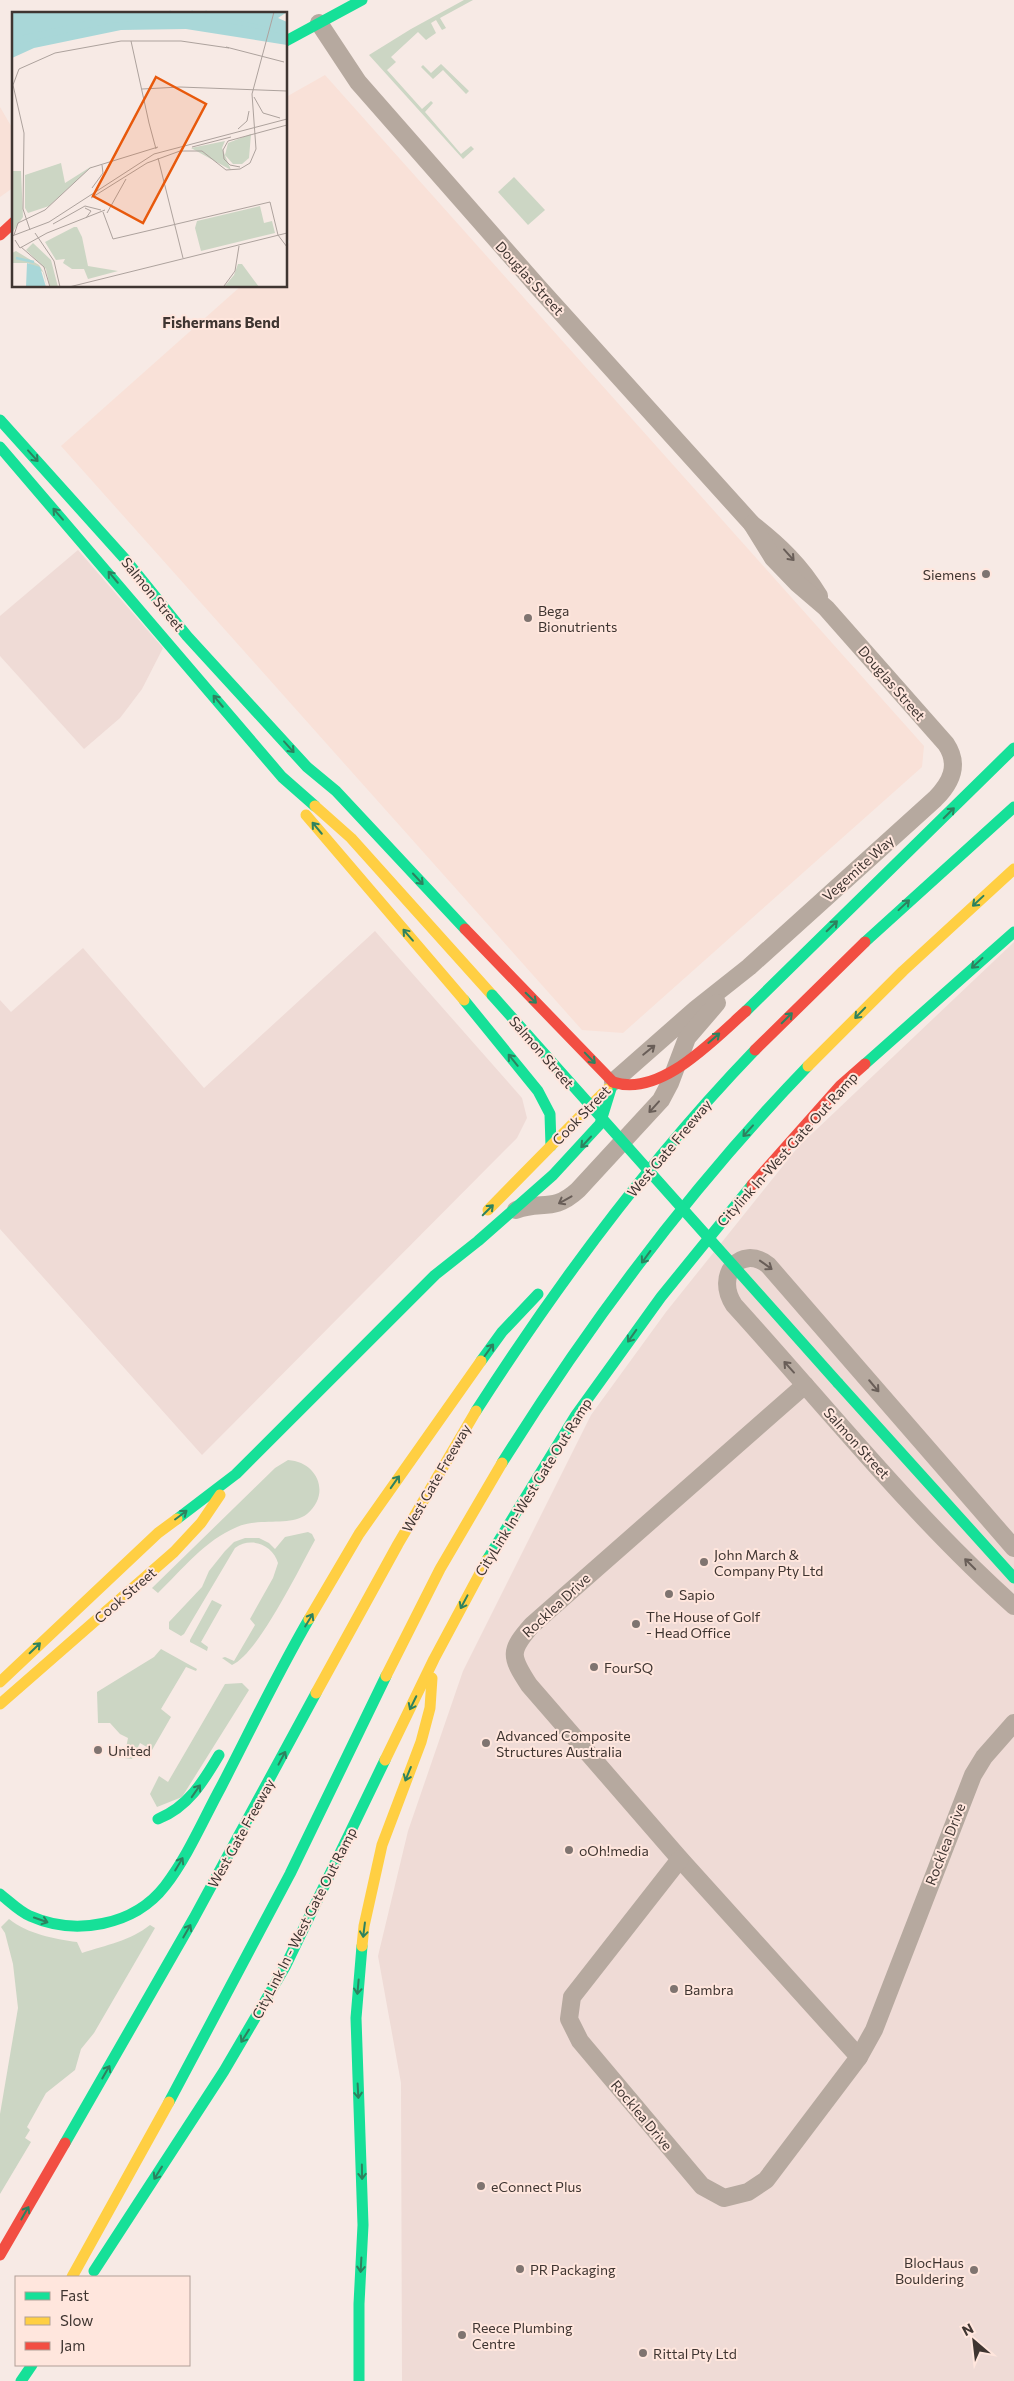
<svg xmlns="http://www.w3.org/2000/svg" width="1014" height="2381" font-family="Commissioner,sans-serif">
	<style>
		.commercial { fill: #efdbd6 }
		.built { fill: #f9e1d8 }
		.green { fill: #ccd6c4 }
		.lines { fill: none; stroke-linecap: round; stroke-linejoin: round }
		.street { stroke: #b6a99f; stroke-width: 18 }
		.fast { stroke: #16e098; stroke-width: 11 }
		.slow { stroke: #ffcf43; stroke-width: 11 }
		.jam { stroke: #f24e42; stroke-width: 11 }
		.fast-bridge { stroke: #16e098; stroke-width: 11 }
		.oneway { stroke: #2d825f }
		.oneway2 { stroke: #695e58 }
		.poi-dot { fill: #7f7470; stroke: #ffe6dd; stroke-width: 2 }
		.labels { text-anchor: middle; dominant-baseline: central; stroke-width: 4; stroke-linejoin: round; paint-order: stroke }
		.street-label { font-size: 14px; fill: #3f3531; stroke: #ffe6dd }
		.poi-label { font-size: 14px; fill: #3f3531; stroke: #ffe6dd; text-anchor: start }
		.neighbourhood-label { font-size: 15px; font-weight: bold; fill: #3f3531; stroke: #ffe6dd }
		.inset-river { fill: none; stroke: #a9d7d8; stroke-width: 2.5 }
		.inset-road { fill: none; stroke: #ada29d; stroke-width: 1 }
		.view { fill: #e8590c; fill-opacity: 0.15; stroke: #e8590c; stroke-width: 2.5 }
		.inset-edge { fill: none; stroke: #3f3531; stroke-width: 2.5 }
	</style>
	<rect width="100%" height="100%" fill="#f7eae5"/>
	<g class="commercial">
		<polygon points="78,550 163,648 142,689 120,718 84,749 0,656 0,616"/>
		<polygon points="375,931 522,1098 527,1118 517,1138 202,1455 0,1229 0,1000 11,1012 83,948 204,1088"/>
		<polygon points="1014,942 1014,2381 402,2381 401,2083 378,1956 408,1831 463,1671 591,1415 666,1312 798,1147"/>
	</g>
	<g class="built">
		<polygon points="325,75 924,746 922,767 623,1033 582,1030 61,446 241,286 286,286 286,246 290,242 286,236 286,97"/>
		<polygon points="0,107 14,131 14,187 0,197"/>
	</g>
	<g class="green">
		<polygon points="464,0 473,0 440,18 446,28 442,30 436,20 431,23 436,33 426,40 418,32 391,57 396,62 387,70 422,109 431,101 433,103 425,112 461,154 471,146 474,149 463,159 369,55 411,29"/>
		<polygon points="441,64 469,91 466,94 443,70 433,79 421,67 423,65 431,73"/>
		<polygon points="514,177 545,210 528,225 498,192"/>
		<path d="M288 1460C318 1462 331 1494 307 1514 291 1527 258 1517 237 1527 205 1540 182 1570 158 1593L152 1588 275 1468Z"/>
		<path d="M308 1532 312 1534 315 1540C300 1567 258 1654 232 1665L222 1658 225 1657 234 1661 255 1625 250 1619 273 1578 278 1563C273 1545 251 1536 235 1548L184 1634 181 1636 169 1629V1622L202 1587 209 1571 225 1551 234 1542 245 1538H259L269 1543 275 1549 285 1537Z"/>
		<polygon points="212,1600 222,1605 201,1642 208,1647 207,1651 190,1642 190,1640"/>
		<polygon points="161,1649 197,1669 196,1671 186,1667 161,1709 171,1717 152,1750 140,1743 132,1759 124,1758 128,1738 120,1734 110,1723 98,1723 97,1692 154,1657"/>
		<polygon points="242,1683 249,1690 182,1797 157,1807 150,1794 159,1776 168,1782 225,1684"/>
		<path d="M9 1919C28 1934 54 1939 77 1942L82 1953C106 1945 130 1941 150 1925L155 1928 94 2033 81 2049 75 2070 46 2093 27 2127 30 2130 25 2138 31 2142 0 2194V2114L18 2008 13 1964 5 1933 1 1927Z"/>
	</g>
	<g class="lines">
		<g class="street">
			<path d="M319 23 358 82 538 287 752 524C779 545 801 566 819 596"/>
			<path d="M613 1082 696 1009 749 967 935 799C951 783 960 765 946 744L826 608 798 584 773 558 752 524"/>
			<path d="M516 1210C541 1200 553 1213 578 1190L661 1100 670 1083 687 1038 717 1003"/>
			<path d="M805 1385 532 1625C509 1651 510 1656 529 1685L680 1859 859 2057"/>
			<path d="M1014 1548 768 1265C741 1244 714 1275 734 1305 825 1405 913 1516 1014 1606"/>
			<polyline points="680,1859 572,1997 569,2019 580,2041 702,2186 724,2198 748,2192 766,2180 859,2057 874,2030 973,1775 984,1757 1014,1723"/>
		</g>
		<g class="fast">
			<polyline points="286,41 362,0"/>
			<polyline points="0,420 125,559 187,636 307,767 336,791 465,929"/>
			<polyline points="0,447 282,777 315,806"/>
			<polyline points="865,942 1014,807"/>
			<polyline points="464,1000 538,1091 550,1114 551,1146"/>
			<polyline points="746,1011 1014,748"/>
			<polyline points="865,1064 1014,932"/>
			<polyline points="481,1361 502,1332 538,1294"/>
			<polyline points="838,1383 1014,1578"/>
			<path d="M476 1411C558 1283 649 1160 755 1050"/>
			<path d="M502 1463C591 1321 692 1186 808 1066"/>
			<polyline points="177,1519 236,1474 435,1275 478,1241 553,1175 600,1124 613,1082"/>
			<polyline points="487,1560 576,1415 661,1297 752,1185"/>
			<path d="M158 1819C188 1807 203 1782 219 1755"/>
			<path d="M0 1894C9 1901 20 1912 30 1916 75 1936 134 1926 165 1886 188 1856 203 1820 221 1787 250 1731 277 1674 309 1619"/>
			<polyline points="169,2102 290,1874 386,1676"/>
			<polyline points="65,2143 194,1918 316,1693"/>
			<polyline points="94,2271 224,2071 285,1967 385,1760"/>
			<polyline points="21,2381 32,2365"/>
			<polyline points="359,2381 359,2304 363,2225 356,2018 362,1946"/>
		</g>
		<g class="slow">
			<polyline points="315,806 351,838 492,995"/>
			<polyline points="306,815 464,1000"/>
			<polyline points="808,1066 903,971 1014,869"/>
			<polyline points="488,1210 607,1089"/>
			<polyline points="309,1619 359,1534 481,1361"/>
			<polyline points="386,1676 440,1569 502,1463"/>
			<polyline points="0,1682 158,1533 177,1519"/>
			<polyline points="316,1693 398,1544 476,1411"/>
			<polyline points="0,1704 174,1552 201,1523 220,1495"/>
			<polyline points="385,1760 434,1659 487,1560"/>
			<polyline points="362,1946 364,1926 382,1845 421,1742 430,1708 432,1678"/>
			<polyline points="72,2277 169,2102"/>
		</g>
		<g class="jam">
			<polyline points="0,235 14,222"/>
			<polyline points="465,929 613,1082"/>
			<polyline points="755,1050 865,942"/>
			<path d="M613 1082C660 1098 713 1040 746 1011"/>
			<polyline points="752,1185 840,1086 865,1064"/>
			<polyline points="0,2255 65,2143"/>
		</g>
		<polyline class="fast-bridge" points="492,995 838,1383"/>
	</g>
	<defs><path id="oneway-shaft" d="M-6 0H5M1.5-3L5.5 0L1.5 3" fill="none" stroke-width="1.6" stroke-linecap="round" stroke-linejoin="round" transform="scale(1.25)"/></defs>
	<g class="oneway">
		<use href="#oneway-shaft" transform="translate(33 456) rotate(48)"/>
		<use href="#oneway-shaft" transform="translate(58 514) rotate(-131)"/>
		<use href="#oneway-shaft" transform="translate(113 577) rotate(-130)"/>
		<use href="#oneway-shaft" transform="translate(218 701) rotate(-130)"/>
		<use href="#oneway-shaft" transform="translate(289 747) rotate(48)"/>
		<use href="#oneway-shaft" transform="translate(949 813) rotate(-45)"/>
		<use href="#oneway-shaft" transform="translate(317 828) rotate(-130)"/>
		<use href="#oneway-shaft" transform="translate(418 879) rotate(47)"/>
		<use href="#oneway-shaft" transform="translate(978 901) rotate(137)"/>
		<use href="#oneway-shaft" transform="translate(904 905) rotate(-43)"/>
		<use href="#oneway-shaft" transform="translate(832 926) rotate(-44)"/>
		<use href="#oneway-shaft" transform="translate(408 935) rotate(-131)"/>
		<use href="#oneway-shaft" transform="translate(977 963) rotate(137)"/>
		<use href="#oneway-shaft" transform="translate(531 998) rotate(44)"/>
		<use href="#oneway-shaft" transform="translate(860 1013) rotate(134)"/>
		<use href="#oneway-shaft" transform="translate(787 1018) rotate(-45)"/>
		<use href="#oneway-shaft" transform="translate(714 1038) rotate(-41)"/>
		<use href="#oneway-shaft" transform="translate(590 1058) rotate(46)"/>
		<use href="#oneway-shaft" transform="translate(513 1060) rotate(-129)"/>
		<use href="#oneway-shaft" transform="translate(748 1131) rotate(132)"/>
		<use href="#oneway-shaft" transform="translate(586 1142) rotate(133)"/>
		<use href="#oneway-shaft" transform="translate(488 1210) rotate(-45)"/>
		<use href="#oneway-shaft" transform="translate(646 1257) rotate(126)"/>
		<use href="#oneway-shaft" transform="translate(632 1336) rotate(125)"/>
		<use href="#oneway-shaft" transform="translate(489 1350) rotate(-54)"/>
		<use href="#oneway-shaft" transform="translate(395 1482) rotate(-55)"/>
		<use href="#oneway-shaft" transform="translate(181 1515) rotate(-37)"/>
		<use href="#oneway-shaft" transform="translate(464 1602) rotate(118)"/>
		<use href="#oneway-shaft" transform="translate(309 1620) rotate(-59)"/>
		<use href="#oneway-shaft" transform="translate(35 1648) rotate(-44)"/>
		<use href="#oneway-shaft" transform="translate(413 1703) rotate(116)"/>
		<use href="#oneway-shaft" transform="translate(282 1758) rotate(-62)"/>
		<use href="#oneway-shaft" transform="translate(408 1774) rotate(112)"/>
		<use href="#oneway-shaft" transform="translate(196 1791) rotate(-55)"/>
		<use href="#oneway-shaft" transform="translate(179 1864) rotate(-59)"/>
		<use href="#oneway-shaft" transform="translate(41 1920) rotate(19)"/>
		<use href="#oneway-shaft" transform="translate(364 1930) rotate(97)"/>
		<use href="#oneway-shaft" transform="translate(187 1931) rotate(-60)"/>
		<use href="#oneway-shaft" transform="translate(358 1987) rotate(95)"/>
		<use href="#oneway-shaft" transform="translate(245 2036) rotate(122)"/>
		<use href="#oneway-shaft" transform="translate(106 2072) rotate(-60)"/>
		<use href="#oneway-shaft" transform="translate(358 2091) rotate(87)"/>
		<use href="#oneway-shaft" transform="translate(362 2172) rotate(89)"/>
		<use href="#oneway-shaft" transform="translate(158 2173) rotate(122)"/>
		<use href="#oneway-shaft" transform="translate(25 2213) rotate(-60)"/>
		<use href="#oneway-shaft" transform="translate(361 2265) rotate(93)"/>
	</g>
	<g class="oneway2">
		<use href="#oneway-shaft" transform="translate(789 555) rotate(48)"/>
		<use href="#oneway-shaft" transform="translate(649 1050) rotate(-39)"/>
		<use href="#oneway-shaft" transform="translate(654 1107) rotate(132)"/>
		<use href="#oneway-shaft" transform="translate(565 1200) rotate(151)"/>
		<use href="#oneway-shaft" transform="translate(766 1265) rotate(36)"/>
		<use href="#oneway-shaft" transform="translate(789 1367) rotate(-132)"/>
		<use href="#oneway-shaft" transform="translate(874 1386) rotate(50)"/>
		<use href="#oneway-shaft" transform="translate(970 1564) rotate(-135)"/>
	</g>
	<g class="poi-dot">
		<circle cx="986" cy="574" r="5"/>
		<circle cx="528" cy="618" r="5"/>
		<circle cx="704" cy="1562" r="5"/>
		<circle cx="669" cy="1594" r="5"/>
		<circle cx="636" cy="1624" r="5"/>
		<circle cx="594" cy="1667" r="5"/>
		<circle cx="486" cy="1743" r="5"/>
		<circle cx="98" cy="1750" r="5"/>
		<circle cx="569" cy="1850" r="5"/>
		<circle cx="674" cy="1989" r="5"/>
		<circle cx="481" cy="2186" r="5"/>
		<circle cx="520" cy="2269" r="5"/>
		<circle cx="974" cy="2270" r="5"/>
		<circle cx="462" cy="2335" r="5"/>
		<circle cx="643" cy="2353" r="5"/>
	</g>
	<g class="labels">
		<g class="street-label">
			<text transform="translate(530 278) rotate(48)">Douglas Street</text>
			<text transform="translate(153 594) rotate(51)">Salmon Street</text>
			<text transform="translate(892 683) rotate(49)">Douglas Street</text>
			<text transform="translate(858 868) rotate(-42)">Vegemite Way</text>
			<text transform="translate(542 1052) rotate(49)">Salmon Street</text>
			<text transform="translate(581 1115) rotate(-46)">Cook Street</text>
			<text transform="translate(669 1148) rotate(-50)">West Gate Freeway</text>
			<text transform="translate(787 1149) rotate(-48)">Citylink In-West Gate Out Ramp</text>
			<text transform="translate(857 1443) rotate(48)">Salmon Street</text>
			<text transform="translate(436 1478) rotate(-60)">West Gate Freeway</text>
			<text transform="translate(533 1487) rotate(-58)">CityLink In-West Gate Out Ramp</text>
			<text transform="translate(125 1595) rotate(-41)">Cook Street</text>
			<text transform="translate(556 1605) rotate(-43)">Rocklea Drive</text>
			<text transform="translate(241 1833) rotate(-61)">West Gate Freeway</text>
			<text transform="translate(945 1844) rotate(-69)">Rocklea Drive</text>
			<text transform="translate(304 1923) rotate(-63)">CityLink In - West Gate Out Ramp</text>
			<text transform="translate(642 2115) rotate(50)">Rocklea Drive</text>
		</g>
		<g class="poi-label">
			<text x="976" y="574" text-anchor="end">Siemens</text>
			<text x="538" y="610">Bega<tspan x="538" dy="16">Bionutrients</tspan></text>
			<text x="714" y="1554">John March &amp;<tspan x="714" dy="16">Company Pty Ltd</tspan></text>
			<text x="679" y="1594">Sapio</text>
			<text x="646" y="1616">The House of Golf<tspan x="646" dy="16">- Head Office</tspan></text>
			<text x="604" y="1667">FourSQ</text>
			<text x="496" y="1735">Advanced Composite<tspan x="496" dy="16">Structures Australia</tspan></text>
			<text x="108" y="1750">United</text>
			<text x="579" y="1850">oOh!media</text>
			<text x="684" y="1989">Bambra</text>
			<text x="491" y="2186">eConnect Plus</text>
			<text x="964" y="2262" text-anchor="end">BlocHaus<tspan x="964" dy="16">Bouldering</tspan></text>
			<text x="530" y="2269">PR Packaging</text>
			<text x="472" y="2327">Reece Plumbing<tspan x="472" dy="16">Centre</tspan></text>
			<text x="653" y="2353">Rittal Pty Ltd</text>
		</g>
		<g class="neighbourhood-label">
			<text x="221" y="322">Fishermans Bend</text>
		</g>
	</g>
	<g transform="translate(12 12)">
		<rect width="275" height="275" fill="#f7eae5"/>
		<path d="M239 122 237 146 230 152H221L213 143 216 131ZM213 129 210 136 219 158 179 136ZM49 151 53 171 80 154 37 194 16 201 13 196V163ZM0 159H9L11 205 0 221ZM248 194 252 211 260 209 263 221 189 239 183 216 185 209ZM62 215H65L70 225 76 254 106 259 76 267 72 257H60L51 251 53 247 44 248 33 230ZM21 231 39 248 46 275H38L34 257 14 238ZM4 239 27 253 32 261 35 275 31 260 16 251H0V241ZM226 252H230L247 275H212L222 263Z" fill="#ccd6c4"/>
		<path d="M0 0H275L266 6 275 10V33L174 17 109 18 22 36 0 46ZM15 251 28 255 34 275H14Z" fill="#a9d7d8"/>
		<path class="inset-river" d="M191 2 255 16M259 17 275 20M259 18 275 22M0 27 95 6 159 0M0 29 96 8 181 0M0 30 96 9 195 0M0 32 97 10 180 3 255 17M4 246 22 250"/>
		<path class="inset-road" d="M119 29 137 111M214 35 272 50M130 77 168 75 275 79M242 85 251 101 268 106M137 111 144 137M226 117 235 109 237 99M180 135 219 125M146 146 171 246M228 155 218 153 212 147 211 138 216 129 275 113M80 176 91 161 90 153M79 186 135 151 168 139H190L214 158 228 157 238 151 244 137 240 82 262 0M73 196 79 199 74 206M91 200 101 227M95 201 114 167M41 212 73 194 89 198M18 218 11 197 12 121 1 73 7 57 43 41 109 29H169L217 36M23 221 42 249 48 275M2 223 6 211 33 198 78 156 146 135M0 224 37 210 142 142 275 107M101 227 258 190 266 223 275 235M3 228 8 236 35 221 93 198M9 235 32 255 38 275M212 274 223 259 227 234M57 275 275 221"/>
		<path class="view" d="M144 65 194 92 131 211 81 184Z"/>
		<rect width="275" height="275" class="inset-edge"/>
	</g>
	<rect x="15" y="2276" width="175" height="90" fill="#ffe6dd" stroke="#b29f98"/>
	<rect x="25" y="2292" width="25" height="8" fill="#16e098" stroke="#b29f98"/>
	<text x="60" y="2301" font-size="15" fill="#3f3531">Fast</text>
	<rect x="25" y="2317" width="25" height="8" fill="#ffcf43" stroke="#b29f98"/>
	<text x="60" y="2326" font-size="15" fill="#3f3531">Slow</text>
	<rect x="25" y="2342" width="25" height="8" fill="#f24e42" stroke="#b29f98"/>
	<text x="60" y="2351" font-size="15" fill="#3f3531">Jam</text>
	<g transform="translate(974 2341) rotate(332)" stroke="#ffe6dd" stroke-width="4" paint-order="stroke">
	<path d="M0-4L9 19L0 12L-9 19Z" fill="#3f3531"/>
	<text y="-8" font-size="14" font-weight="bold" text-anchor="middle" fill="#3f3531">N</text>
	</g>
</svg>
